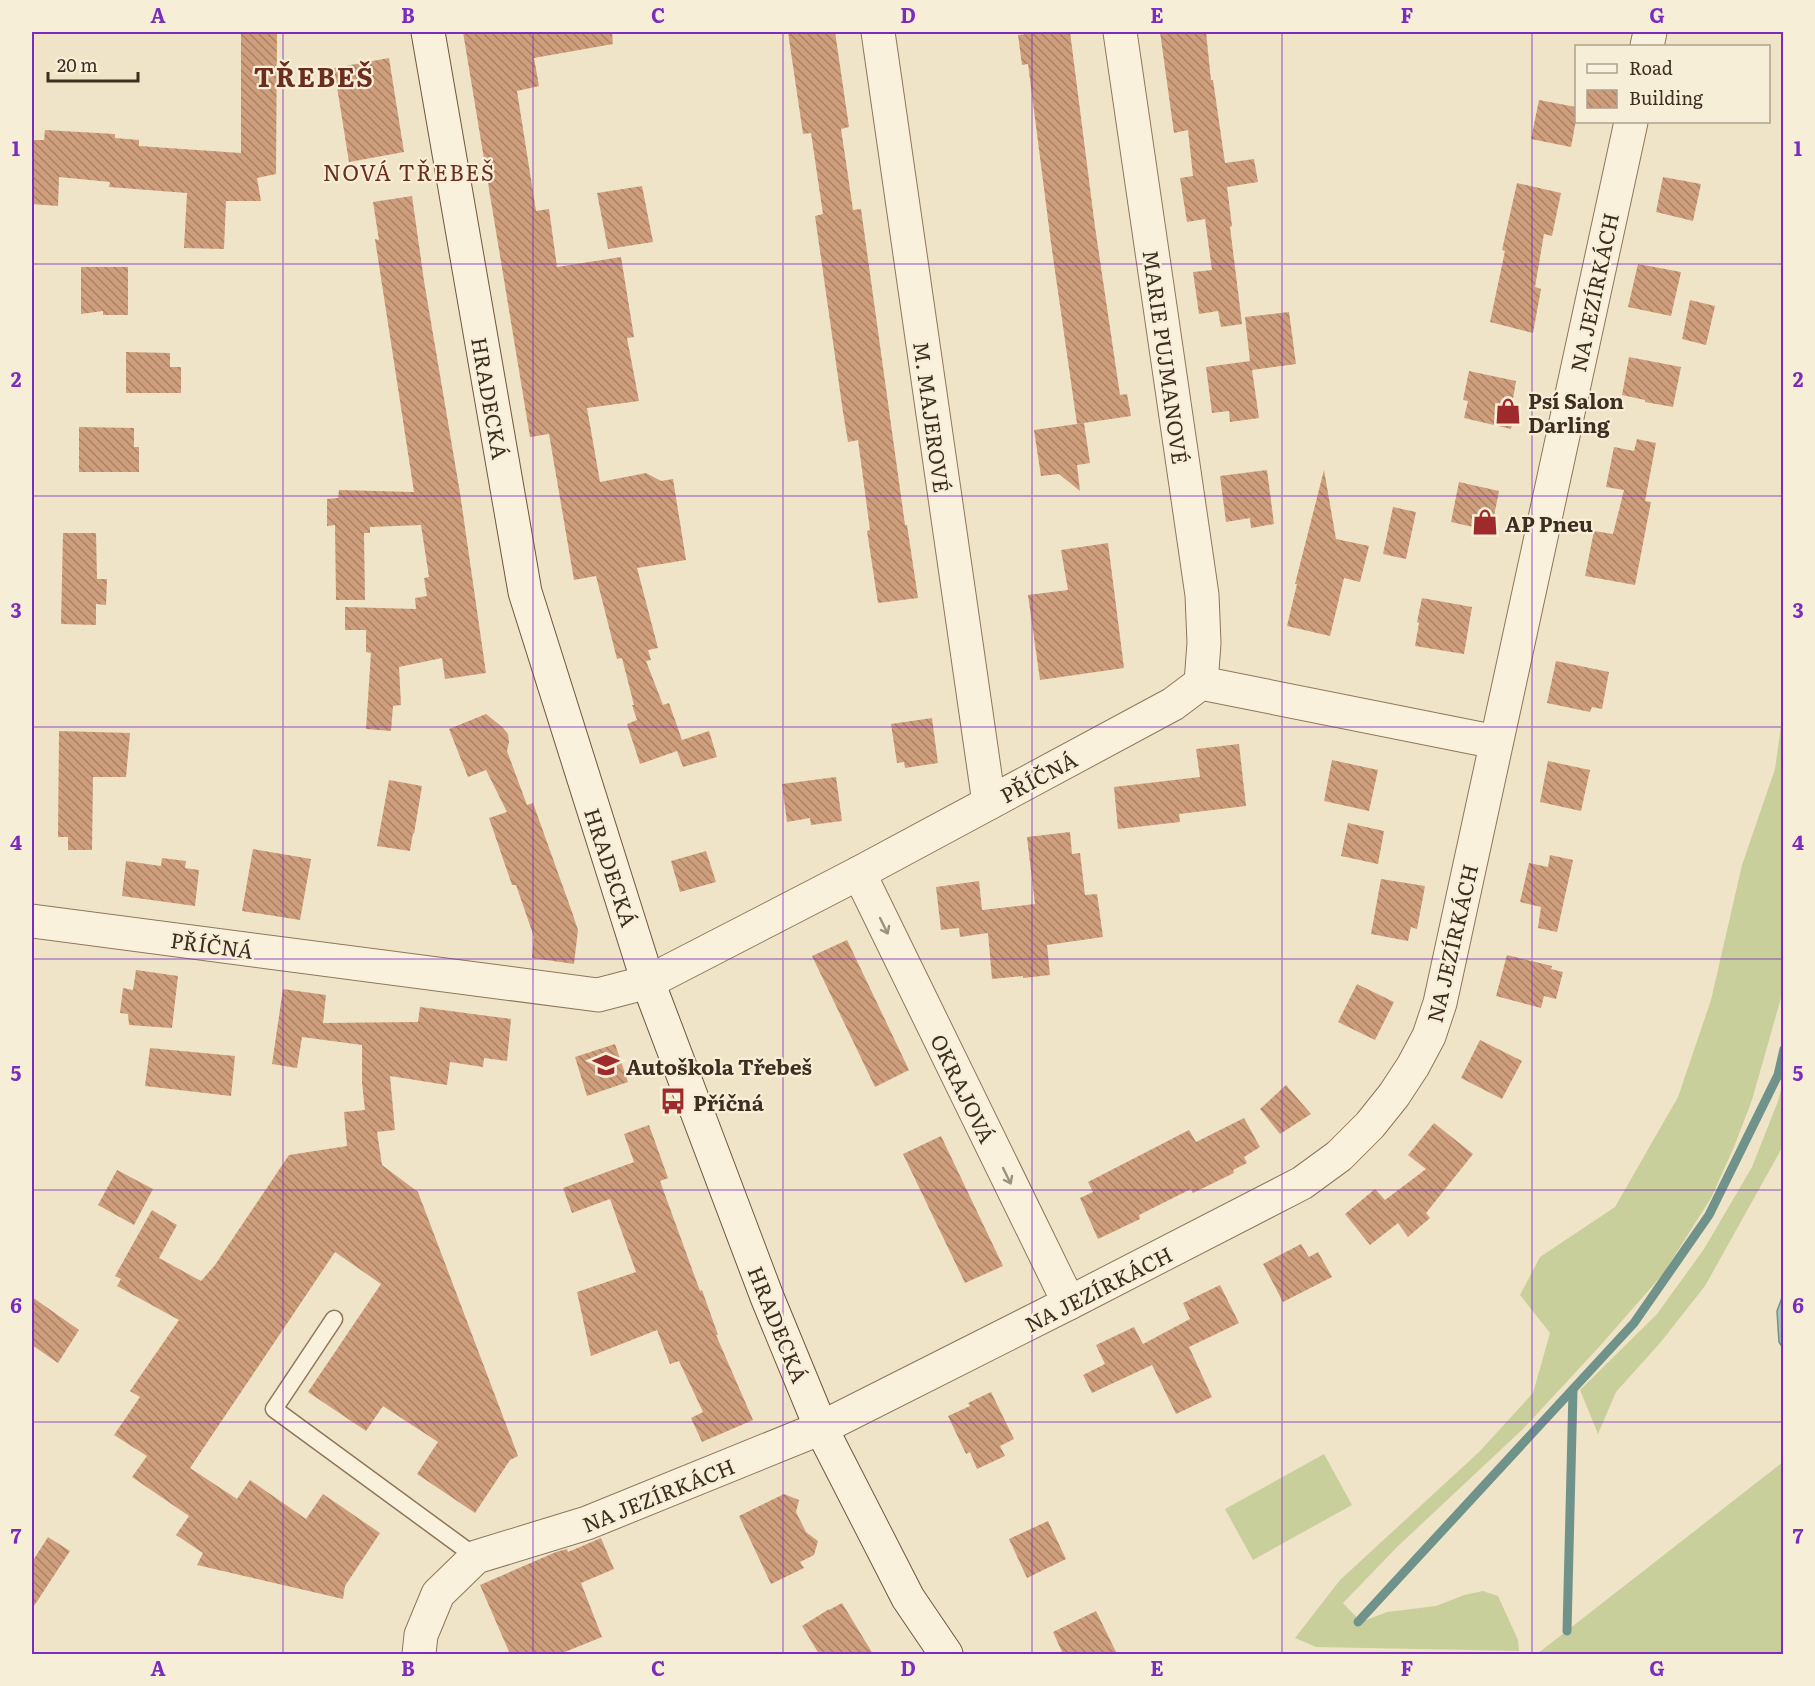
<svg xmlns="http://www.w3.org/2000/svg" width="1815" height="1686" font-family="Literata,serif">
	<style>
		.grass { fill: #c9cf9b }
		.water { fill: #a9c4bc; stroke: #6f938a; stroke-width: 1.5 }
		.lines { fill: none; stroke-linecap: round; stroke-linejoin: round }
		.stream { stroke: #6f938a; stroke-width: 9 }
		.building { fill: url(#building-back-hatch) }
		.lane-casing { stroke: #8d765c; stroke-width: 19 }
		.street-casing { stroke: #8d765c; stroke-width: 35 }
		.secondary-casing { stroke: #6f573f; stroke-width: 35 }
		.lane { stroke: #faf1dc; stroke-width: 16 }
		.street { stroke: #faf1dc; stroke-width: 33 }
		.secondary { stroke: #faf1dc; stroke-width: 33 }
		.oneway { stroke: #9c907e }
		.grid { fill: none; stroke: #7b2cbf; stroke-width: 1.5; stroke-opacity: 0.55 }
		.labels { text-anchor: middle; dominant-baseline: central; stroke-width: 4.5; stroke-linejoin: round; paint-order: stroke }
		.street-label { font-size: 21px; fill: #3d2e20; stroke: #f7eed8 }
		.poi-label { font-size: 21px; font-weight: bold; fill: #3d2e20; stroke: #f7eed8; text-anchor: start }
		.neighbourhood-label { font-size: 22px; letter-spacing: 1.5px; fill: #6b2e1e; stroke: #f7eed8 }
		.district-label { font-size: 27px; font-weight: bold; letter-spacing: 1.5px; fill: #6b2e1e; stroke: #f7eed8 }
		.neatline { fill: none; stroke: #7b2cbf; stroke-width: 2 }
		.grid-label { font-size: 20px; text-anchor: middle; font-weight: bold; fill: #7b2cbf }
	</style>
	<defs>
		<pattern id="building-back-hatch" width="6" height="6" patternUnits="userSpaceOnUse" patternTransform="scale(1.5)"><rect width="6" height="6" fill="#cf9f7d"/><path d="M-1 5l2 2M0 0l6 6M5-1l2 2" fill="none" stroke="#a98266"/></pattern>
	</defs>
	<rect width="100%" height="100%" fill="#f0e4c8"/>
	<g class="grass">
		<polygon points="1783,712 1783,991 1752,1100 1734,1147 1711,1198 1663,1274 1599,1347 1523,1429 1397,1547 1343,1603 1361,1622 1387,1612 1436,1606 1464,1595 1483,1591 1498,1596 1518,1640 1519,1651 1316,1647 1295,1638 1340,1580 1479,1452 1533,1393 1550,1333 1520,1295 1540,1257 1615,1207 1678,1097 1711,1000 1742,865 1775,769"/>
		<polygon points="1783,1083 1783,1146 1705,1286 1660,1343 1616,1392 1598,1434 1580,1390 1657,1314 1704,1249 1752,1167 1778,1101"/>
		<polygon points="1324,1454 1352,1505 1253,1560 1225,1509"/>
		<polygon points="1783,1462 1783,1654 1537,1654"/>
	</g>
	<polygon class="water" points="1783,1295 1784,1348 1783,1348 1779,1342 1777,1311"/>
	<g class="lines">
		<g class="stream">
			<polyline points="1358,1622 1634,1323 1709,1215 1778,1075 1784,1049"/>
			<polyline points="1567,1631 1573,1390"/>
		</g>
	</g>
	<g class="building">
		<polygon points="241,32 277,32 276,174 257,178 261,201 226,201 224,249 184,248 187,193 109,187 110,182 59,177 58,206 32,204 32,140 44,140 45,130 115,134 115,138 139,140 139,146 241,153"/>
		<polygon points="463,32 612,32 613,44 534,58 539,86 517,91 536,211 549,209 557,267 621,257 634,337 627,338 639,401 587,408 600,482 646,473 661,481 673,479 686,560 637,568 658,648 648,650 651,660 646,661 663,705 669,703 682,740 709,731 717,757 683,767 677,751 640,764 627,724 637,720 632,705 634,705 622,658 617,659 596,576 574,580 549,434 530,437"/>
		<polygon points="788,32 835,32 849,127 841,129 847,169 853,210 861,209 905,525 907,525 918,598 878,603 867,531 870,530 858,440 848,442 843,412 815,216 823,214 811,133 803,134"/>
		<polygon points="1041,32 1070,32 1095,227 1120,395 1127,394 1131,416 1077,424 1051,243 1028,64 1022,65 1018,35"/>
		<polygon points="1160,32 1206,32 1211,80 1213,80 1225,163 1254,159 1258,182 1227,187 1232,226 1230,227 1242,324 1221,327 1218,311 1199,314 1193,272 1212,270 1205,219 1187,222 1180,178 1193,176 1188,130 1174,133"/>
		<polygon points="389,58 404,152 349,162 334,68"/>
		<polygon points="1539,100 1576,107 1576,120 1571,147 1531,139"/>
		<polygon points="1663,177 1701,184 1693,221 1656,212"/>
		<polygon points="1517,183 1561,193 1552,236 1544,234 1535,287 1541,289 1533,333 1490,322 1505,251 1502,250"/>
		<polygon points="642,186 653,242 608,249 597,193"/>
		<polygon points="412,196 424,281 460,493 486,673 445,679 442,658 399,667 401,705 393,706 391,731 366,729 371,653 366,652 366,630 345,630 345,607 416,609 415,598 427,596 424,578 429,577 421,525 370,527 370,533 364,533 365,600 336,600 335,525 327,526 327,499 338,498 339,490 414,492 375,239 379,240 373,202"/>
		<polygon points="1638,264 1681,272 1671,316 1628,307"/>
		<polygon points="81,267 128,267 128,315 103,315 103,311 81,314"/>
		<polygon points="1690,300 1715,306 1706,345 1682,339"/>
		<polygon points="1289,312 1296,364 1252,370 1259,418 1230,422 1229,411 1212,413 1206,367 1250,361 1245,317"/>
		<polygon points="126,352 170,353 170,367 181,367 181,393 126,393"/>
		<polygon points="1629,357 1681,367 1673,407 1645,402 1645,400 1622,395"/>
		<polygon points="1469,371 1516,381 1512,405 1517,406 1511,429 1464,418 1468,401 1463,400"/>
		<polygon points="1084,423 1090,463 1077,465 1080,491 1059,474 1041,476 1034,430"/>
		<polygon points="79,427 134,428 134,447 139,447 139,472 79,472"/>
		<polygon points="1637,439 1656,443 1645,501 1651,502 1635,585 1585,576 1594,531 1613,534 1624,490 1606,487 1614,447 1634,451"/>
		<polygon points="1267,470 1274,524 1251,528 1250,518 1226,522 1220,476"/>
		<polygon points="1324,470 1336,539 1369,546 1360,582 1344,578 1330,636 1287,626 1297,584 1295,584"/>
		<polygon points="1459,482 1499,491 1491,531 1451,522"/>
		<polygon points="1393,507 1416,512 1406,559 1383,554"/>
		<polygon points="63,533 96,533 97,579 107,579 106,605 96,604 96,625 61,624"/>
		<polygon points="1108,543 1124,668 1040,680 1028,595 1068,590 1061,550"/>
		<polygon points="1422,598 1472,607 1464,654 1415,646 1419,623 1417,622"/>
		<polygon points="1556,661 1609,672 1602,709 1592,707 1590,712 1547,703"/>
		<polygon points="486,714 502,727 508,734 509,742 507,751 527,805 533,803 572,912 578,930 574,964 532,958 534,937 516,885 512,885 489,818 507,812 486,770 468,777 449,729"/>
		<polygon points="932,718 938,763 905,768 904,762 897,763 891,724"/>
		<polygon points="59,731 130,733 126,777 93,777 92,850 68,850 68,837 58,837"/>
		<polygon points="1239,744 1246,806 1179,814 1180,822 1118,829 1114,787 1200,777 1196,749"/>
		<polygon points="1332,760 1378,770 1369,811 1324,801"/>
		<polygon points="1548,761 1590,770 1581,811 1540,802"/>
		<polygon points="836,777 842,821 811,825 810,818 787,822 782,784"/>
		<polygon points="389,780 422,786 414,834 413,833 410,851 377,846"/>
		<polygon points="1348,823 1384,831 1378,864 1341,856"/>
		<polygon points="1070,832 1072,854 1080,853 1085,895 1097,894 1103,937 1047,945 1050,975 1023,978 1023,976 992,979 988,933 960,937 959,928 941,930 936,887 979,881 982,910 1035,904 1027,837"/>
		<polygon points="253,849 311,859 300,920 242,911"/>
		<polygon points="706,851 716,882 680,892 671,861"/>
		<polygon points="1550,855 1573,860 1557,932 1538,928 1541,907 1520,902 1529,863 1548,867"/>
		<polygon points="162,858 186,861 185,868 199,870 195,906 122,896 126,861 161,866"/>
		<polygon points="1381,879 1425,886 1417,929 1411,927 1408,941 1371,934"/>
		<polygon points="847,940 909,1070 875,1087 812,956"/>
		<polygon points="1507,955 1552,966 1551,969 1563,972 1556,999 1544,996 1541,1008 1496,996"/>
		<polygon points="136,970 178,976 172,1028 129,1025 128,1014 120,1013 123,988 133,990"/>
		<polygon points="1357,984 1394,1002 1375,1040 1338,1022"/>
		<polygon points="283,989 326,995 323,1023 418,1022 420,1007 511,1019 507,1061 484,1058 483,1067 450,1062 447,1085 390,1076 395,1130 377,1132 382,1165 418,1192 518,1456 510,1460 475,1513 417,1474 438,1442 383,1406 366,1431 308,1392 381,1284 335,1252 190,1468 237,1499 250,1480 306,1519 323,1494 380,1533 345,1586 343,1599 197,1565 203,1553 176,1535 189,1516 132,1477 147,1456 114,1435 140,1397 130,1391 179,1320 117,1286 121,1279 115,1276 152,1210 177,1225 159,1258 201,1281 215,1265 289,1155 347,1146 344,1112 365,1110 362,1083 362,1045 302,1037 297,1068 272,1064"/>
		<polygon points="1480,1040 1522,1061 1502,1099 1461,1078"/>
		<polygon points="615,1044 628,1082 587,1096 575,1057"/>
		<polygon points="150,1048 235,1056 231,1096 145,1086"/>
		<polygon points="1286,1085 1311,1114 1280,1134 1260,1109"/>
		<polygon points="1244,1118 1260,1147 1244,1157 1247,1163 1233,1170 1234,1173 1193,1193 1191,1189 1139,1215 1140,1219 1098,1239 1080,1198 1093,1192 1088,1182 1189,1130 1196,1142"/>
		<polygon points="1434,1123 1473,1154 1426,1213 1430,1218 1408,1237 1398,1223 1370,1245 1345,1214 1375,1189 1385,1200 1426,1169 1408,1155"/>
		<polygon points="649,1125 668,1178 660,1181 700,1291 702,1290 718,1335 716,1335 753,1420 702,1442 691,1418 703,1412 679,1361 670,1364 657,1330 591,1356 577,1292 636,1272 610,1199 572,1213 563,1188 634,1162 624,1134"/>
		<polygon points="941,1136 1003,1266 965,1283 903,1154"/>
		<polygon points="117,1170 153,1189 134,1225 98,1205"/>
		<polygon points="1301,1244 1309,1257 1318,1252 1332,1277 1283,1302 1263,1264"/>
		<polygon points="1220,1285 1239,1323 1189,1347 1212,1397 1176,1414 1152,1365 1092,1393 1083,1375 1105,1364 1096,1345 1134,1327 1143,1344 1190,1319 1183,1303"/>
		<polygon points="32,1297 79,1330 58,1363 32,1345"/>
		<polygon points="991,1392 1014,1439 1000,1446 1005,1456 977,1469 970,1452 966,1454 948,1416 970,1406 968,1403"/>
		<polygon points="784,1494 799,1500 796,1512 806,1532 818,1541 814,1555 800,1562 804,1568 771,1584 739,1516"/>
		<polygon points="1048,1521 1066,1559 1027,1578 1009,1539"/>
		<polygon points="48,1537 70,1551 32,1609 32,1562"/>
		<polygon points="601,1538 614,1569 581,1583 602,1637 560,1654 510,1654 480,1585 556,1552 567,1549 568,1552"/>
		<polygon points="842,1603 873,1654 819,1654 802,1626 829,1609 829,1610"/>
		<polygon points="1096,1611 1117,1654 1063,1654 1053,1632"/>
	</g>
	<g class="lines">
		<g class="lane-casing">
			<polyline id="lane" points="334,1319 274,1409 476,1557"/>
		</g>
		<g class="street-casing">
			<g id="street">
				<polyline points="878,32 989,803"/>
				<polyline points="1120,32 1202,595 1204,643 1201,683"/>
				<polyline points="1647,46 1650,32"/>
				<polyline points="859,873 1069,1303"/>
				<polyline points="32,921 598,995 648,982 859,873 1173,704 1201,683 1496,742"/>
				<polyline points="419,1654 421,1635 438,1594 476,1557 587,1523 821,1428 1069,1303 1302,1183 1339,1156 1370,1125 1394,1095 1413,1066 1429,1036 1440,1003 1631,122"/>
			</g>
		</g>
		<g class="secondary-casing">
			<polyline id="secondary" points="428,32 525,592 648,982 767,1297 821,1428 908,1598 946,1654"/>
		</g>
		<use href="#lane" class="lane"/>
		<use href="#street" class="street"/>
		<use href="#secondary" class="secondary"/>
	</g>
	<defs><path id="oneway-shaft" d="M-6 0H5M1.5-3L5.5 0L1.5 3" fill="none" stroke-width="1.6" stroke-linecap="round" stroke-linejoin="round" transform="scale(1.5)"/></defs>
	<g class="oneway">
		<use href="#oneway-shaft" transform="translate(884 926) rotate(64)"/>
		<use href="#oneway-shaft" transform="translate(1007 1176) rotate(64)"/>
	</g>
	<path class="grid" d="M283 32V1654M533 32V1654M783 32V1654M1032 32V1654M1282 32V1654M1532 32V1654M32 264H1784M32 496H1784M32 727H1784M32 959H1784M32 1190H1784M32 1422H1784"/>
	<defs>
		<g id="shop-bare" transform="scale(2.07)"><path d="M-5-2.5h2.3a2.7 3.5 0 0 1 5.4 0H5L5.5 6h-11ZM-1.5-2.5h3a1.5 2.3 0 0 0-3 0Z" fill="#9e2a2b" stroke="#f7eed8" stroke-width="2.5" paint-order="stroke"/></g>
		<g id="school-bare" transform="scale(2.07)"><path d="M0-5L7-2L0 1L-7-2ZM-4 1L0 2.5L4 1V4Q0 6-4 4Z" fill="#9e2a2b" stroke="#f7eed8" stroke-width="2.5" paint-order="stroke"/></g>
		<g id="bus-bare" transform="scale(2.07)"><path d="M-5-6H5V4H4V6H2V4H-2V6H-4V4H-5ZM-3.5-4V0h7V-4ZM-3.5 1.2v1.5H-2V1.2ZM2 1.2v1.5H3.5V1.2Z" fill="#9e2a2b" stroke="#f7eed8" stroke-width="2.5" paint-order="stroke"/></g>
	</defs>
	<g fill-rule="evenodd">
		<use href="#shop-bare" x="1508" y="411"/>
		<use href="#shop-bare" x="1485" y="522"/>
		<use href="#school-bare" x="606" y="1065"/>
		<use href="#bus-bare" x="673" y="1101"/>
	</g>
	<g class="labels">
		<g class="street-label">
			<text transform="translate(1593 292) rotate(-78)">NA JEZÍRKÁCH</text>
			<text transform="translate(1167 357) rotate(82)">MARIE PUJMANOVÉ</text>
			<text transform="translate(491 398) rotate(80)">HRADECKÁ</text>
			<text transform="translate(933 417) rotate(82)">M. MAJEROVÉ</text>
			<text transform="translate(1038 776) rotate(-28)">PŘÍČNÁ</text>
			<text transform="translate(612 867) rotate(72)">HRADECKÁ</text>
			<text transform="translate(1451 943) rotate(-77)">NA JEZÍRKÁCH</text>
			<text transform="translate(212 944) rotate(8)">PŘÍČNÁ</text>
			<text transform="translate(964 1088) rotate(64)">OKRAJOVÁ</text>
			<text transform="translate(1098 1288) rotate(-27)">NA JEZÍRKÁCH</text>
			<text transform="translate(779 1324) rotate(68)">HRADECKÁ</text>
			<text transform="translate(658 1494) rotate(-22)">NA JEZÍRKÁCH</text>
		</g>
		<g class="poi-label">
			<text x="1528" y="399">Psí Salon<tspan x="1528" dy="24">Darling</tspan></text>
			<text x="1505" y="522">AP Pneu</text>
			<text x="626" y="1065">Autoškola Třebeš</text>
			<text x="693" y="1101">Příčná</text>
		</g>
		<g class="neighbourhood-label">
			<text x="409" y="171">NOVÁ TŘEBEŠ</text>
		</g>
		<g class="district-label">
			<text x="314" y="75">TŘEBEŠ</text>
		</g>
	</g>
	<rect width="1815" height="1686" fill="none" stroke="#f7eed8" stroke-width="66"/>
	<rect x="1575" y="45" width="195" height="78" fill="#f7eed8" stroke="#ada18e" stroke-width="1.5"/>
	<rect x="1587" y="64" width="30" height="9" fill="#faf1dc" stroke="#ada18e" stroke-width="1.5"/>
	<text x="1629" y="75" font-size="18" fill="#3d2e20">Road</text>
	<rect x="1587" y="90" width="30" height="18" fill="url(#building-back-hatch)" stroke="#ada18e" stroke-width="1.5"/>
	<text x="1629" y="105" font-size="18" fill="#3d2e20">Building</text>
	<path d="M48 72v9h90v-9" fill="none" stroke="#3d2e20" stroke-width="3"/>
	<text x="57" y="72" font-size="18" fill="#3d2e20" stroke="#f7eed8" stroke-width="4.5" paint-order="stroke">20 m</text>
	<rect x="33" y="33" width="1749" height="1620" class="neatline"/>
	<g class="grid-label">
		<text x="158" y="23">A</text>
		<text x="408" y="23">B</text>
		<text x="658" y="23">C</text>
		<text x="908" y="23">D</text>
		<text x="1157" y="23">E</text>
		<text x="1407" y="23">F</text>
		<text x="1657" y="23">G</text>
		<text x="16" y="156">1</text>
		<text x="1798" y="156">1</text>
		<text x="16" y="387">2</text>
		<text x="1798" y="387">2</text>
		<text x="16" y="618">3</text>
		<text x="1798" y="618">3</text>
		<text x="16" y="850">4</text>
		<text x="1798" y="850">4</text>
		<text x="16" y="1081">5</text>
		<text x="1798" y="1081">5</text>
		<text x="16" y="1313">6</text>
		<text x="1798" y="1313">6</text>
		<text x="16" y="1544">7</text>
		<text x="1798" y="1544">7</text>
		<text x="158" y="1676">A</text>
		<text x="408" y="1676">B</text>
		<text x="658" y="1676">C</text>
		<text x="908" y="1676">D</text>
		<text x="1157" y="1676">E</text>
		<text x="1407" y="1676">F</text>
		<text x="1657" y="1676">G</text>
	</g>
</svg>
